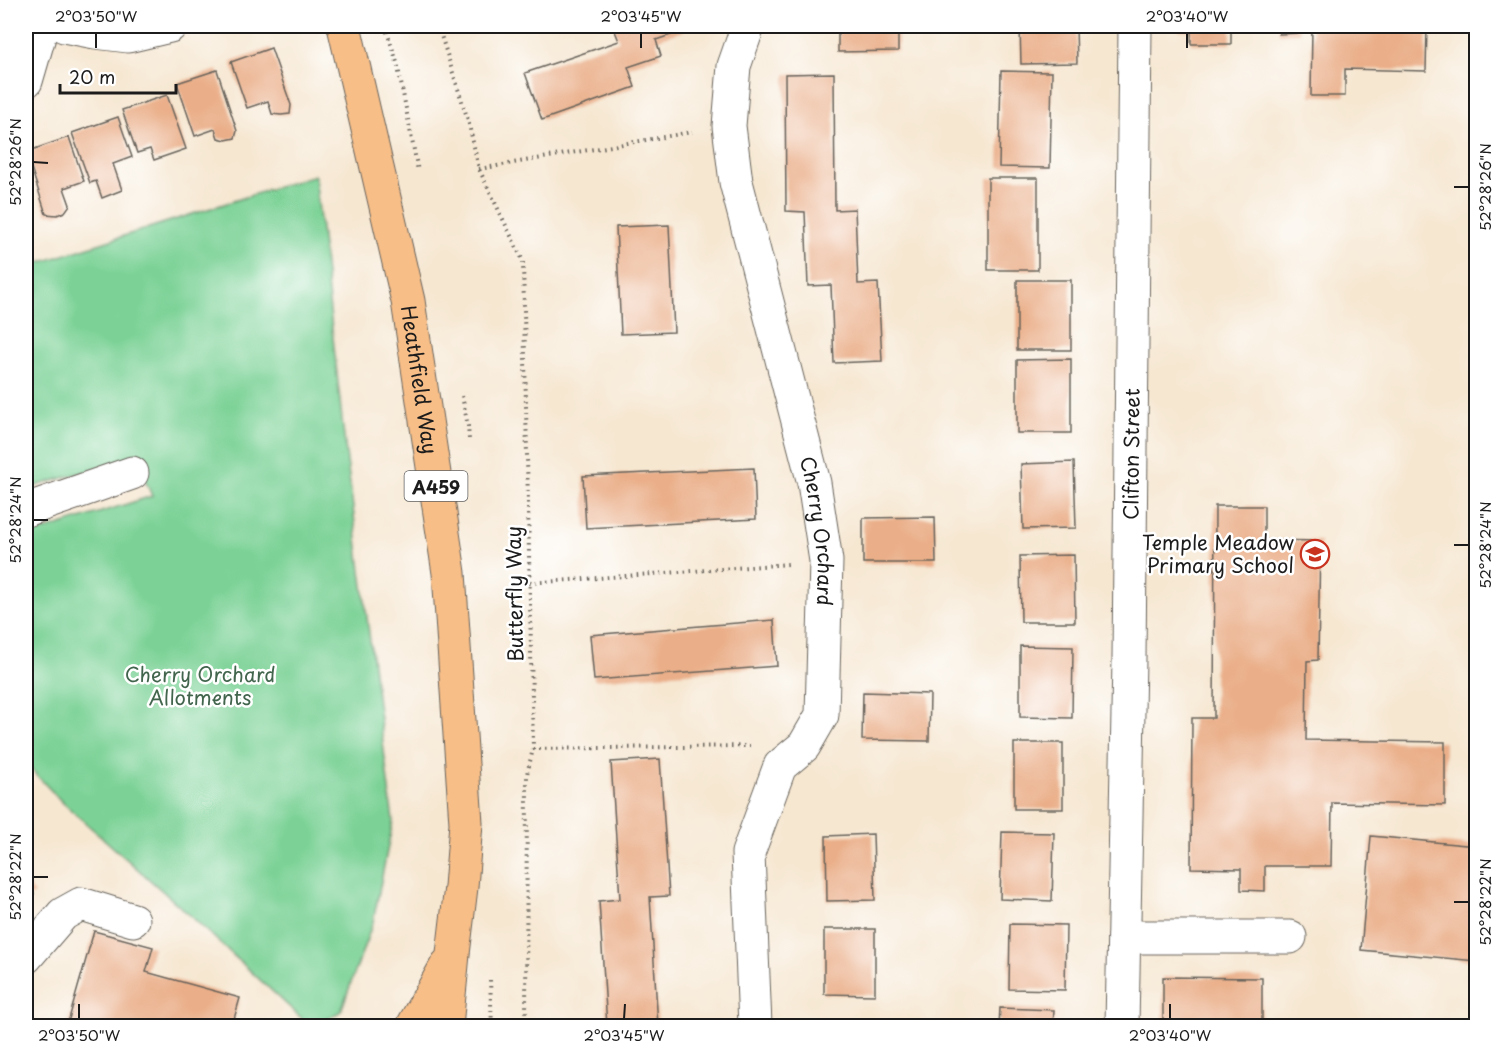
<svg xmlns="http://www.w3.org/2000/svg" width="1502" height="1052" font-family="'Playpen Sans',sans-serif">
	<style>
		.green { fill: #7cd296; stroke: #4c7759; stroke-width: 1.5 }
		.building { fill: #eaae88 }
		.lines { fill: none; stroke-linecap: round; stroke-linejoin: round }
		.minor-casing { stroke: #68635b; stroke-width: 35 }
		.major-casing { stroke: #68635b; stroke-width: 35 }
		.path { stroke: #68635b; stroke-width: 4; stroke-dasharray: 1.5 4.5; stroke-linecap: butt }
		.minor { stroke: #fff; stroke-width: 33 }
		.major { stroke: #f7be88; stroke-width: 33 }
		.ticks { fill: none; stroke: #1c1c1c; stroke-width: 2 }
		.labels { text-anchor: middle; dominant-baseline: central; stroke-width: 5; stroke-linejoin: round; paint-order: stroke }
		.shield { fill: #fff; stroke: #606060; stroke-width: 1.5 }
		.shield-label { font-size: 18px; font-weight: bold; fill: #1c1c1c }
		.street-label { font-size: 20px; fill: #1c1c1c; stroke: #fff }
		.poi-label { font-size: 20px; fill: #1c1c1c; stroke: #fff; text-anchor: end }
		.park-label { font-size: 20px; fill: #42654d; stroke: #fff }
		.neatline { fill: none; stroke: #1c1c1c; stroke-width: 2 }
		.ticks-label { font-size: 15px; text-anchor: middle; fill: #1c1c1c }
	</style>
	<rect width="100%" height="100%" fill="#fff"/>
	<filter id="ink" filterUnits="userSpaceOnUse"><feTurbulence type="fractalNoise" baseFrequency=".0167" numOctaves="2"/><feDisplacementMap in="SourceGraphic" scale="12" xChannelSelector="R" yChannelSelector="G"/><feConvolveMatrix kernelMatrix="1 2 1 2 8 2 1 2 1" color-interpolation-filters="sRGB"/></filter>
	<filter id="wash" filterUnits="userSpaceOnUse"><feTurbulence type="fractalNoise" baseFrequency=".008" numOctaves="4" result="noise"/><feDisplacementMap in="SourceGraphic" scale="24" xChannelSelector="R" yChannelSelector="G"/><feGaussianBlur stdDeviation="1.35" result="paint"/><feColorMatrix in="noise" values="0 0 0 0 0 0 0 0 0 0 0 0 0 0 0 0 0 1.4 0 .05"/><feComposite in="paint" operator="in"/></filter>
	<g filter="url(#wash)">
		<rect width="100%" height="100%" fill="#f6e7d1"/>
		<polygon class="green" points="315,175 344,437 393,821 373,922 341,1011 316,1026 310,1026 194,919 62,802 26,764 26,536 152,496 135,457 26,489 26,267"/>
		<g id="blocks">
			<g class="building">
				<polygon points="613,26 686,26 688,29 656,40 661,56 628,67 635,87 542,120 525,73 619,41"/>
				<polygon points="838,26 898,26 898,51 838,52"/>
				<polygon points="1020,26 1076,26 1077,63 1021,64"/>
				<polygon points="1179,26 1231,26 1231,44 1191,44 1191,31 1179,31"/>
				<polygon points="1279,26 1299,26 1299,33 1279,34"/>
				<polygon points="1312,26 1427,26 1426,71 1345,69 1345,96 1311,96"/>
				<polygon points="271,48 291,105 290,114 281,115 272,114 268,101 247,108 231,62"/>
				<polygon points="217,70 237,131 235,138 226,140 218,138 215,129 195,136 177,83"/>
				<polygon points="1001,71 1052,72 1050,168 999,167"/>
				<polygon points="834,73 835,210 855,209 858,284 878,283 882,361 834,363 831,285 808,286 805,212 786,211 785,74"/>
				<polygon points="167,95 186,149 154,160 150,149 137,153 122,110"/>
				<polygon points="118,117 132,157 113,164 122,190 102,198 96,181 90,183 72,133"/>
				<polygon points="69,137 84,181 64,188 70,205 65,212 57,215 46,214 26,152"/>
				<polygon points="26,176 34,202 26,205"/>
				<rect x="988" y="178" width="50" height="92"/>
				<polygon points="669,225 674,332 621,334 616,227"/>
				<rect x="1017" y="280" width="54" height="70"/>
				<polygon points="1071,359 1071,433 1017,433 1017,360"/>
				<polygon points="1074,462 1076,528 1023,529 1021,464"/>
				<polygon points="754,468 756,519 586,528 583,476"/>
				<polygon points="1215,506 1264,506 1264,540 1320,541 1318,660 1307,661 1306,740 1445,742 1445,805 1332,803 1331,866 1265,866 1265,891 1241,890 1241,869 1191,868 1192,718 1214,718"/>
				<polygon points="935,517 936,563 863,563 863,518"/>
				<polygon points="1074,555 1075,622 1021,622 1020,556"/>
				<polygon points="774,620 777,666 594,680 590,635"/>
				<polygon points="1020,646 1073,647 1072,718 1020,717"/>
				<polygon points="863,692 930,694 929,741 862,740"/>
				<rect x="1014" y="743" width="49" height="66"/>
				<polygon points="660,759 669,896 650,897 658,1026 607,1026 599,901 620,899 611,762"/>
				<polygon points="1002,832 1054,833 1052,901 1000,899"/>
				<polygon points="873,834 875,900 827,901 826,836"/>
				<polygon points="1371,836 1476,846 1476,961 1361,950"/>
				<polygon points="26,881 34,894 26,899"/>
				<polygon points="1010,924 1066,925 1065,990 1009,989"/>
				<polygon points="824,929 875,929 875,995 824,994"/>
				<polygon points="94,931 153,947 146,972 240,998 232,1026 67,1026"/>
				<polygon points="1163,977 1262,978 1262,1026 1163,1026"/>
				<polygon points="1000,1008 1054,1010 1053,1026 999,1026"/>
			</g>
		</g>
	</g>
	<g filter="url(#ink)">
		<use href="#blocks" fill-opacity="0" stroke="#68635b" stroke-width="1.5"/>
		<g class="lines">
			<g class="minor-casing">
				<g id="minor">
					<polyline points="64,26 95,32 128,36 170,26"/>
					<path id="s1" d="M748 26 734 66 729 126 736 182 814 483 826 561 822 715 804 746 780 766 748 853 755 1026"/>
					<polyline points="26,81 42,26"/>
					<polyline points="26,510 132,473"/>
					<polyline points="1124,937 1290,937"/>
					<polyline points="26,957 63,914 81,904 133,920"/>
					<path id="s2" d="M1122 1026 1129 659 1135 26"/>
				</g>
			</g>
			<g class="major-casing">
				<g id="major">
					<path id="s3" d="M344 26 408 301 449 573 466 823 461 887 453 954 446 1026"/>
					<polyline points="413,1026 447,965"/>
				</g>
			</g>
			<g class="path">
				<polyline points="385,26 397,62 418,171"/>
				<polyline points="438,26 468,120 479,169 523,261 533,749 527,774 526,1026"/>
				<polyline points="479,169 692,132"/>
				<polyline points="462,396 468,426 469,439"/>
				<polyline points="529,583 789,564"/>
				<polyline points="533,749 750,746"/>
				<polyline points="490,980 492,1026"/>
			</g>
			<use href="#minor" class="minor"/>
			<use href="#major" class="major"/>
		</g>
	</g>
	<path class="ticks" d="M96 48V33M641 48V33M1187 48V33M33 162 48 163M1454 187H1469M33 520H48M1454 545H1469M33 877H48M1454 902H1469M79 1019V1004M624 1019 625 1004M1170 1019V1004"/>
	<defs>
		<g id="school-ring" transform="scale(1.5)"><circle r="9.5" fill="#fff" stroke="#c8321e" stroke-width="1.5"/><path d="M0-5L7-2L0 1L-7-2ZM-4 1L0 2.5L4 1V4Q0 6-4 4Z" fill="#c8321e"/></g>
	</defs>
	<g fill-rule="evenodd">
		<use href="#school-ring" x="1315" y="554"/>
	</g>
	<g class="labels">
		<rect class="shield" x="404.5" y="471" width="63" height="30" rx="4.5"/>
		<g class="shield-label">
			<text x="436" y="486">A459</text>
		</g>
		<g class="street-label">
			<text stroke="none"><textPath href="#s3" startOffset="362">Heathfield Way</textPath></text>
			<text stroke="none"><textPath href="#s2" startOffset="572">Clifton Street</textPath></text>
			<text stroke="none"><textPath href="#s1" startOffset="518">Cherry Orchard</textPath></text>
			<text transform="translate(514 594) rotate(-91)">Butterfly Way</text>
		</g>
		<g class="poi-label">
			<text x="1294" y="542">Temple Meadow<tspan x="1294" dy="23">Primary School</tspan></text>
		</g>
		<g class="park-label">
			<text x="200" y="674">Cherry Orchard<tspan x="200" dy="23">Allotments</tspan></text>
		</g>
	</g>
	<rect width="1502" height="1052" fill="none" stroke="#fff" stroke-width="66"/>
	<path d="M60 84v9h116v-9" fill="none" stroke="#1c1c1c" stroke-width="3"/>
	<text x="69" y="84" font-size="18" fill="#1c1c1c" stroke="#ffffff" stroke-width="4.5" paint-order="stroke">20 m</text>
	<rect x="33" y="33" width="1436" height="986" class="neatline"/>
	<g class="ticks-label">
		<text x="96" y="22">2°03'50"W</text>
		<text x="641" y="22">2°03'45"W</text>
		<text x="1187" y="22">2°03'40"W</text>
		<text transform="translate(16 162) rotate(-90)" y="5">52°28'26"N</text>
		<text transform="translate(1486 187) rotate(-90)" y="5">52°28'26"N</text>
		<text transform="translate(16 520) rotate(-90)" y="5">52°28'24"N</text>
		<text transform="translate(1486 545) rotate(-90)" y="5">52°28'24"N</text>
		<text transform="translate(16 877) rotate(-90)" y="5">52°28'22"N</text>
		<text transform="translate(1486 902) rotate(-90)" y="5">52°28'22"N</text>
		<text x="79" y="1041">2°03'50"W</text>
		<text x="624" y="1041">2°03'45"W</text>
		<text x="1170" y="1041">2°03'40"W</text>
	</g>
</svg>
